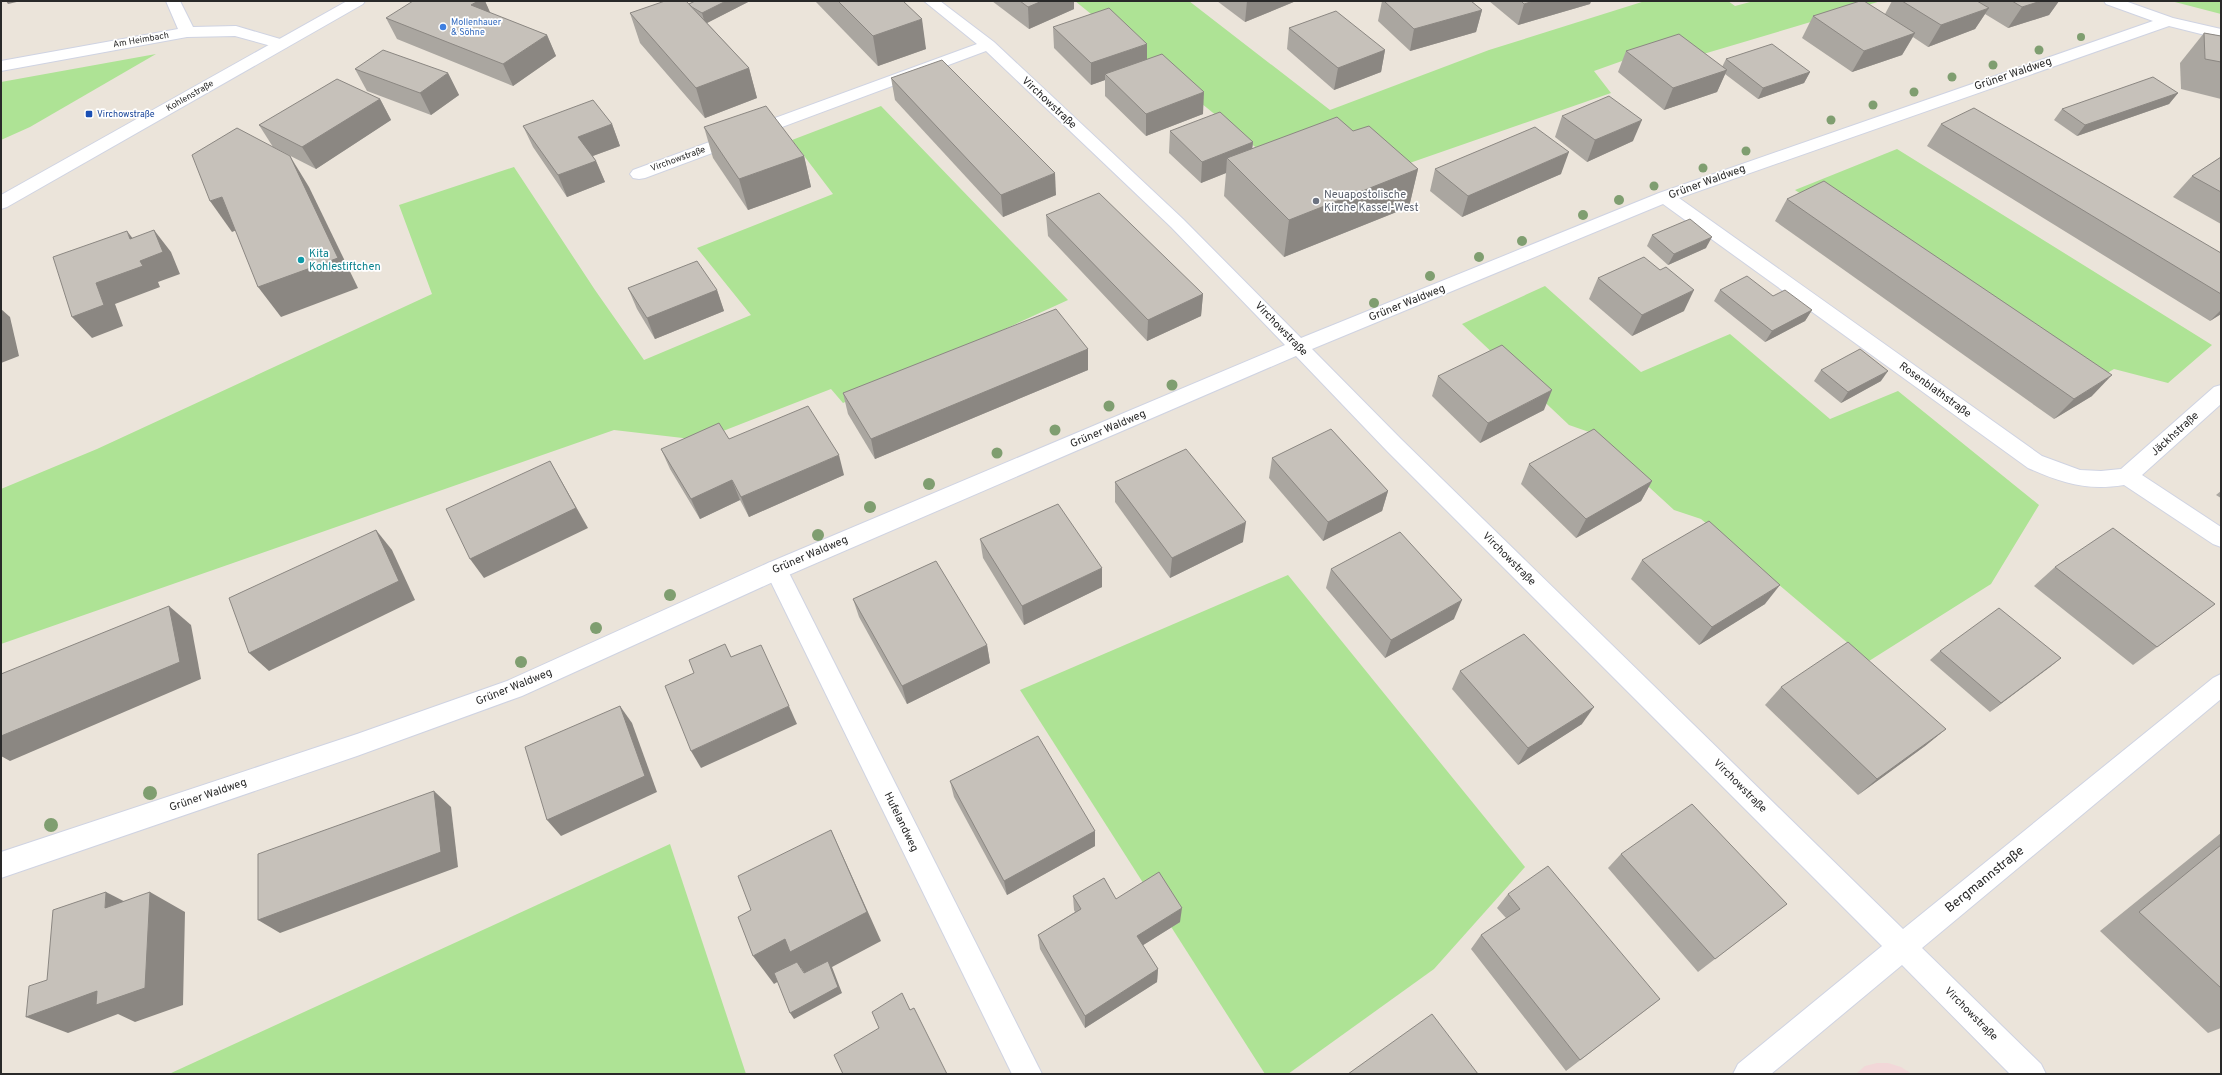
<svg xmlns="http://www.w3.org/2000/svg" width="2222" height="1075" font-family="Overpass,sans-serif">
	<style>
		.medical { fill: #f2d7d8 }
		.green { fill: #aee395 }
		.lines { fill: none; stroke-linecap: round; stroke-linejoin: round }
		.lane-casing { stroke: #cfd3e2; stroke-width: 2 }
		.street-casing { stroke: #cfd3e2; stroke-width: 2 }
		.secondary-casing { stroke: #cfd3e2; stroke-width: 2 }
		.lane { fill: #fff; fill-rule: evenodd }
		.street { fill: #fff; fill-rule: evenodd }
		.secondary { fill: #fff; fill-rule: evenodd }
		.tree { fill: #7f9e70 }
		.wall { fill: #aaa6a0 }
		.shaded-wall { fill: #8b8782 }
		.building { fill: #c6c1ba; stroke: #8b8782 }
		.shop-dot { fill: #3f7fe0; stroke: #fff; stroke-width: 1.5 }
		.transit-dot { fill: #1a4fb4; stroke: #fff; stroke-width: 1.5 }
		.worship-dot { fill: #6b7280; stroke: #fff; stroke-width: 1.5 }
		.culture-dot { fill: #0f9aa8; stroke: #fff; stroke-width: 1.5 }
		.labels { text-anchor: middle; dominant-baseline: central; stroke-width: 3.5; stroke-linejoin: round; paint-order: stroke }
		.far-shop-label { font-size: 9px; fill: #366cbe; stroke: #fff; text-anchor: start }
		.far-street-label { font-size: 9px; fill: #292929; stroke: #fff }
		.far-transit-label { font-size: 9px; fill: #164399; stroke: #fff; text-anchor: start }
		.street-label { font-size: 11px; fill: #292929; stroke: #fff }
		.worship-label { font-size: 11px; fill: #5b616d; stroke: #fff; text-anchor: start }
		.culture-label { font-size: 11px; fill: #0d838f; stroke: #fff; text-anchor: start }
		.near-street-label { font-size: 13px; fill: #292929; stroke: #fff }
	</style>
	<rect width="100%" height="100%" fill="#ebe4da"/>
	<polygon class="medical" points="1877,1063 1888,1063 1901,1067 1912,1074 1856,1074 1865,1066"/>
	<g class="green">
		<polygon points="1075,1 1189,1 1330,110 1489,50 1645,1 1728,1 1735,6 1754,1 1881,1 1700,55 1678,41 1594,71 1611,93 1401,166 1270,159"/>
		<polygon points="2171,1 2221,1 2221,14"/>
		<polygon points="156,54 30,127 1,140 1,82"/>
		<polygon points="881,106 1068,300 843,403 831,389 700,440 614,430 1,644 1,489 97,449 432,294 399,205 514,167 595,290 644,360 751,315 697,248 833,194 792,140"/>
		<polygon points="1897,149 2212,345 2168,383 2114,369 2089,384 1795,190"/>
		<polygon points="1545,286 1641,372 1730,334 1830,419 1898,391 2039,505 1991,584 1869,661 1701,519 1674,510 1589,432 1569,425 1462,324"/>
		<polygon points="1288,575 1525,867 1434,969 1288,1074 1265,1074 1020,690"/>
		<polygon points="670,844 746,1074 169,1074"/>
	</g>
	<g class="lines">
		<g class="lane-casing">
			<polygon id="lane" points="776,561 784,563 1042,1074 1012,1074 765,570 768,563"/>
		</g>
		<g class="street-casing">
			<g id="street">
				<polygon points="166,1 180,1 193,27 236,26 287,41 290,44 287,47 282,49 235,36 187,37 1,71 1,61 178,29"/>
				<path d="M924 1H940L994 42 1183 219 1301 338 1659 193 2153 21 2106 4 2104 1H2125L2173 18 2221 29V39L2169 26 1679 198 2042 456 2080 470 2101 471 2121 469 2214 387 2221 385V404L2142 475 2221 527V547L2213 544 2124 485C2086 491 2062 483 2028 468L1663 204 1312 349 1401 439 1903 929 2213 678 2221 674V699L1922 948 2041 1064 2046 1074H2010L1902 965 1771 1074H1733L1738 1064 1882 946 1387 451 1296 356 784 577 522 696 357 756 1 878V852L357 734 507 681 768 563 1285 345 1171 227 986 51 645 178 639 179 633 178 630 174 633 170 977 44Z"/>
			</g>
		</g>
		<g class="secondary-casing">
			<polygon id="secondary" points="347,1 365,1 363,4 7,207 1,209 1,195"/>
		</g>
		<use href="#lane" class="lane"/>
		<use href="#street" class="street"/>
		<use href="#secondary" class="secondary"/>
	</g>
	<g class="tree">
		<circle cx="2081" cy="37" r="4"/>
		<circle cx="2039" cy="50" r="4.5"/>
		<circle cx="1993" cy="65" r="4.5"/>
		<circle cx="1952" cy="77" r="4.5"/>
		<circle cx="1914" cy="92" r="4.5"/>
		<circle cx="1873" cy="105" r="4.5"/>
		<circle cx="1831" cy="120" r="4.5"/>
		<circle cx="1746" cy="151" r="4.5"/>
		<circle cx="1703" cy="168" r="4.5"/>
		<circle cx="1654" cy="186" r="4.5"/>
		<circle cx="1619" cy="200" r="5"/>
		<circle cx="1583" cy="215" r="5"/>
		<circle cx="1522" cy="241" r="5"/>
		<circle cx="1479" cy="257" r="5"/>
		<circle cx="1430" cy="276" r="5"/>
		<circle cx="1374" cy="303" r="5"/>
		<circle cx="1172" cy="385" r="5.5"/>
		<circle cx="1109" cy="406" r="5.5"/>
		<circle cx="1055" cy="430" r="5.5"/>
		<circle cx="997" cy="453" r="5.5"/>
		<circle cx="929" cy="484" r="6"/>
		<circle cx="870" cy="507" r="6"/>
		<circle cx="818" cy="535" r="6"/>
		<circle cx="670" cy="595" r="6"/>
		<circle cx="596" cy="628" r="6"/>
		<circle cx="521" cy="662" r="6"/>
		<circle cx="150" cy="793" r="7"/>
		<circle cx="51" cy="825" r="7"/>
	</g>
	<g class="wall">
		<polygon points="485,1 490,13 547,35 556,56 513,86 397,39 386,18"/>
		<polygon points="750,1 707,23 749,68 757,98 705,118 640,43 630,13 689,4"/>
		<polygon points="815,1 903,1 926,49 878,66"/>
		<polygon points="992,1 1074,1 1074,9 1029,29"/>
		<polygon points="1217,1 1296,1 1245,22"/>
		<polygon points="1382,1 1471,1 1482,10 1476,32 1410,51 1378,21"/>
		<polygon points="1489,1 1591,1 1590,4 1518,25"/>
		<polygon points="1892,1 2059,1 2049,15 2008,28 1985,14 1975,29 1928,47 1913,37 1902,55 1852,72 1802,38 1813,16 1885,14"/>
		<polygon points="1053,27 1147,59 1203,114 1146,136 1105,96 1105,80 1091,85 1054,48"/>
		<polygon points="1289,28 1385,50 1381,72 1334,90 1287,49"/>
		<polygon points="2204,33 2221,36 2221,99 2181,89 2180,63"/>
		<polygon points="1626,51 1722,67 1726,59 1810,72 1804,83 1758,99 1725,74 1717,92 1664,110 1618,72"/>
		<polygon points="355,69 448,73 459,95 431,115 367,91"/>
		<polygon points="891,78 1056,195 1003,217 895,100"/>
		<polygon points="2178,93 2169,104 2077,136 2054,120 2062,109"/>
		<polygon points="380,99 391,120 316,169 273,147 259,125"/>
		<polygon points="1562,116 1633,141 1587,162 1555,137"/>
		<polygon points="612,124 620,146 593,156 596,161 605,182 567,197 533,147 523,126"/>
		<polygon points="1941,124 2221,253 2221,314 2210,321 1927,146"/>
		<polygon points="704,127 804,156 811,187 748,210 713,158"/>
		<polygon points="1170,131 1253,142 1252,149 1353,131 1418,169 1409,207 1284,257 1224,196 1226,173 1201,183 1169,153"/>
		<polygon points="2221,157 2221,224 2173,197 2192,176"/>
		<polygon points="1435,169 1561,174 1462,217 1430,191"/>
		<polygon points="1787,199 2092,396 2054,419 1775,221"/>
		<polygon points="1046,215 1203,294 1201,316 1147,341 1048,236"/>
		<polygon points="1652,235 1706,248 1668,265 1647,246"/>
		<polygon points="1660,270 1684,311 1632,336 1589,299 1598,278"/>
		<polygon points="628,288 717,290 724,311 655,339 637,309"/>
		<polygon points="1720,290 1773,296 1812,310 1805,321 1765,342 1714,301"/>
		<polygon points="1088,349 1088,370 875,459 848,414 843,393"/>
		<polygon points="1821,370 1881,381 1841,403 1814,381"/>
		<polygon points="1438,376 1544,410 1480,443 1432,396"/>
		<polygon points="729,439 844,475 749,517 740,500 700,519 670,469 661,449"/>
		<polygon points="1272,458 1388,491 1382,511 1323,541 1269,478"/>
		<polygon points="1529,464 1652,481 1641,501 1576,538 1521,484"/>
		<polygon points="1115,482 1243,542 1170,578 1115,502"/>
		<polygon points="2221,491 2221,498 2216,495"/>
		<polygon points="980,539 1102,587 1024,625 983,558"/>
		<polygon points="1642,560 1765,604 1699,645 1631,579"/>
		<polygon points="2055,567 2215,604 2133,665 2034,586"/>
		<polygon points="1331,569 1454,619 1385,658 1326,588"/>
		<polygon points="853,599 987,645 990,663 907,704 859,617"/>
		<polygon points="1940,651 2061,658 1990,712 1930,660"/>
		<polygon points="1460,671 1582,724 1518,765 1452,689"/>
		<polygon points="1781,687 1946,729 1925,746 1858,795 1765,705"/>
		<polygon points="950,781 1095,831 1095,846 1007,895 954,797"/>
		<polygon points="2221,833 2221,1028 2208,1033 2100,931"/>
		<polygon points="1621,854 1787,904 1698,972 1608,868"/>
		<polygon points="1508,894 1660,999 1566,1071 1471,949 1481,935 1506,918 1497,908"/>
		<polygon points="1073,896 1116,899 1180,922 1143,945 1158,969 1157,982 1085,1028 1040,949 1038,935 1075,912 1074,910"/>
	</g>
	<g class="shaded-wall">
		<polygon points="6,1 21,1 8,4"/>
		<polygon points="478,1 485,1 493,19 471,5"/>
		<polygon points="726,1 750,1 705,24 702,13"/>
		<polygon points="1042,1 1074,1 1074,9 1029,29 1028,7"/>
		<polygon points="1247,1 1296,1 1245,22"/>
		<polygon points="1534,1 1591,1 1590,4 1518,25 1524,4"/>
		<polygon points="2041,1 2059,1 2049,15 2008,28 2022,7"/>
		<polygon points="1989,8 1975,29 1928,47 1941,25"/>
		<polygon points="1482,10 1476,32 1410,51 1414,29"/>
		<polygon points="922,19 926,49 878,66 873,36"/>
		<polygon points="1915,33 1902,55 1852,72 1864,51"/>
		<polygon points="547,35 556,56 513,86 503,64"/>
		<polygon points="1147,44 1147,65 1105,74 1105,80 1091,85 1091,63"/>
		<polygon points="1385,50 1381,72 1334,90 1338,68"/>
		<polygon points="749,68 757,98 705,118 696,88"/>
		<polygon points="1727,70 1717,92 1664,110 1673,88"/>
		<polygon points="1810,72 1804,83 1758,99 1763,88"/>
		<polygon points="448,73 459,95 431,115 420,93"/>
		<polygon points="1204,92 1203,114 1146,136 1146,114"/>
		<polygon points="2178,93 2169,104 2077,136 2085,125"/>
		<polygon points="380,99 391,120 316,169 302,147"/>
		<polygon points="1642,120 1633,141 1587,162 1595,140"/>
		<polygon points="612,124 620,146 587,158 578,137"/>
		<polygon points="1253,142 1250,164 1227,158 1226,173 1201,183 1202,162"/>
		<polygon points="1569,152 1561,174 1462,217 1468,196"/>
		<polygon points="290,156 309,187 358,288 281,317 258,287"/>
		<polygon points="804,156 811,187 748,210 739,179"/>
		<polygon points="596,161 605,182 567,197 558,175"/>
		<polygon points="1418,169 1409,207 1284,257 1289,220"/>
		<polygon points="1055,173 1056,195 1003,217 1001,195"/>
		<polygon points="222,197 244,227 232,232 210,201"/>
		<polygon points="154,230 171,252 180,274 158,282 160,287 115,304 123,326 92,338 72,317 96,283 130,239 127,231 144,253"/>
		<polygon points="1712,237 1706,248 1668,265 1674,254"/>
		<polygon points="717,290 724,311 655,339 647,318"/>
		<polygon points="1694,290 1684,311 1632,336 1642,315"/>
		<polygon points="1203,294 1201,316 1147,341 1148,320"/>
		<polygon points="1,309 10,317 19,356 1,363"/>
		<polygon points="1812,310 1805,321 1765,342 1772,331"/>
		<polygon points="2221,310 2221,314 2210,321"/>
		<polygon points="1088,349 1088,370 875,459 871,439"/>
		<polygon points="1888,371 1881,381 1841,403 1848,392"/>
		<polygon points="2112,375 2092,396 2054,419 2074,399"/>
		<polygon points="1552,390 1544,410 1480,443 1488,423"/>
		<polygon points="839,455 844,475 749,517 741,497"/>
		<polygon points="550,461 588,528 484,578 470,559"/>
		<polygon points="732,480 740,500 700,519 691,499"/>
		<polygon points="1652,481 1641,501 1576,538 1586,519"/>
		<polygon points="1388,491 1382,511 1323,541 1328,522"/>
		<polygon points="1246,522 1243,542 1170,578 1172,558"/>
		<polygon points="376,530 392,550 415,600 269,671 249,653"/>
		<polygon points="1102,568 1102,587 1024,625 1022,606"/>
		<polygon points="1780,585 1765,604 1699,645 1712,627"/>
		<polygon points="1462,600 1454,619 1385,658 1391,640"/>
		<polygon points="169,606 191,625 201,679 10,761 1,756 1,736"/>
		<polygon points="987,645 990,663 907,704 902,686"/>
		<polygon points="2061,658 2050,667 1990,712 2001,703"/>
		<polygon points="620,706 632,723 657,792 561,836 547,820"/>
		<polygon points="789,706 797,724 701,768 691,751"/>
		<polygon points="1594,707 1582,724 1518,765 1528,748"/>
		<polygon points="1946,729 1925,746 1858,795 1877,779"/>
		<polygon points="434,791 451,807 458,867 280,933 258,920"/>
		<polygon points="831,830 846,863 881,941 832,967 842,993 794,1019 790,1013 809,979 801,968 774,984 753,956"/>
		<polygon points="1095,831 1095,846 1007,895 1004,881"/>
		<polygon points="106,892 143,911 105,908"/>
		<polygon points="150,892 185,912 183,1005 135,1022 118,1014 68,1033 26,1017"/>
		<polygon points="1182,908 1180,922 1137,949 1137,936"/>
		<polygon points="1158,969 1157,982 1085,1028 1085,1016"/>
	</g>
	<g class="building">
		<polygon points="413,1 478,1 471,5 547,35 503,64 386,18"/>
		<polygon points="665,1 686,1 749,68 696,88 630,13"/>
		<polygon points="695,1 726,1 702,13 692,7 689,4"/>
		<polygon points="838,1 903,1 922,19 873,36"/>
		<polygon points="1020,1 1042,1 1028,7"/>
		<polygon points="1384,1 1471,1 1482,10 1414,29"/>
		<polygon points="1521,1 1534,1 1524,4"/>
		<polygon points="1860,1 1864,1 1915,33 1864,51 1813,16"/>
		<polygon points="1902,1 1977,1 1989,8 1941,25"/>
		<polygon points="2012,1 2041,1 2022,7"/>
		<polygon points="1109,8 1147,44 1091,63 1053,27"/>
		<polygon points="1336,11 1385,50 1338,68 1289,28"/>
		<polygon points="2204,33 2221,36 2221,62 2205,59"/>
		<polygon points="1679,34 1727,70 1673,88 1626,51"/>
		<polygon points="1772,44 1810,72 1763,88 1726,59"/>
		<polygon points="383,50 448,73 420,93 355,69"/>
		<polygon points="1162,54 1204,92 1146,114 1105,74"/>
		<polygon points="942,60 1055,173 1001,195 891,78"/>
		<polygon points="2153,77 2178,93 2085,125 2062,109"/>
		<polygon points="337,79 380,99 302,147 259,125"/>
		<polygon points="1609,96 1642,120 1595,140 1562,116"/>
		<polygon points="593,100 612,124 578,137 596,161 558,175 523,126"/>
		<polygon points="766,106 804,156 739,179 704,127"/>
		<polygon points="1974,108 2221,253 2221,294 1941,124"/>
		<polygon points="1220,112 1253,142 1202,162 1170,131"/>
		<polygon points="1337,117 1353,131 1369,126 1418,169 1289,220 1227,158"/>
		<polygon points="1535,127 1569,152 1468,196 1435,169"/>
		<polygon points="237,128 290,156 338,258 258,287 222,197 210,201 192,155"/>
		<polygon points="2221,157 2221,192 2192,176"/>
		<polygon points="1824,181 2112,375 2074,399 1787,199"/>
		<polygon points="1099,193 1203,294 1148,320 1046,215"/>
		<polygon points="1690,219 1712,237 1674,254 1652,235"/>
		<polygon points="154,230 163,252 140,261 143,266 96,283 104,305 72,317 53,257 127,231 130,239"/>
		<polygon points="1644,257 1660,270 1666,267 1694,290 1642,315 1598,278"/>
		<polygon points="697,261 717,290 647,318 628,288"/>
		<polygon points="1747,276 1773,296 1785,290 1812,310 1772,331 1720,290"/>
		<polygon points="1056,309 1088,349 871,439 843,393"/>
		<polygon points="1502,345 1552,390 1488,423 1438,376"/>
		<polygon points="1860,349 1888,371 1848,392 1821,370"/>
		<polygon points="808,406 839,455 741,497 732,480 691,499 661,449 719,423 729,439"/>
		<polygon points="1331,429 1388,491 1328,522 1272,458"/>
		<polygon points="1594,429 1652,481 1586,519 1529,464"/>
		<polygon points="1186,449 1246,522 1172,558 1115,482"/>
		<polygon points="550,461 576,508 470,559 446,509"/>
		<polygon points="1058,504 1102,568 1022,606 980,539"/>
		<polygon points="1709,521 1780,585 1712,627 1642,560"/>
		<polygon points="2113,528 2215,604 2157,647 2055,567"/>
		<polygon points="376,530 399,581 249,653 229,598"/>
		<polygon points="1400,532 1462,600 1391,640 1331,569"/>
		<polygon points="936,561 987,645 902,686 853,599"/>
		<polygon points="169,606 180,662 1,736 1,674"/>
		<polygon points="1999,608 2061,658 2001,703 1940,651"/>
		<polygon points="1524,634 1594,707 1528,748 1460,671"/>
		<polygon points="1848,642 1946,729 1877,779 1781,687"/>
		<polygon points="725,644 731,657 761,645 789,706 691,751 665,686 694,673 689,660"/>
		<polygon points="620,706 645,776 547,820 525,747"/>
		<polygon points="1038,736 1095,831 1004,881 950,781"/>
		<polygon points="434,791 441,852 258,920 258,854"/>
		<polygon points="1692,804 1787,904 1715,959 1621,854"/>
		<polygon points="831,830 867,912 790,952 785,939 753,956 738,917 751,910 738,876"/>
		<polygon points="2221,845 2221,988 2139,912"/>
		<polygon points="1548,866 1660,999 1580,1060 1481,935 1520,909 1508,894"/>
		<polygon points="1159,872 1182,908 1137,936 1158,969 1085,1016 1038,935 1081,909 1073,896 1104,878 1116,899"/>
		<polygon points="106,892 105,908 150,892 145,988 96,1005 97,991 26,1017 29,986 47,980 53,910"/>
		<polygon points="828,961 838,987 790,1013 774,973 797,962 804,973"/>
		<polygon points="902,993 910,1010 914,1008 947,1074 843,1074 834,1055 879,1028 872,1012"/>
		<polygon points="1432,1014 1478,1074 1348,1074"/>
	</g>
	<circle class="shop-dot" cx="443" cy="27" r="4"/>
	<rect class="transit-dot" x="85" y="110" width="8" height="8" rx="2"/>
	<circle class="worship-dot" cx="1316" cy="201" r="4"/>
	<circle class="culture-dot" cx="301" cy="260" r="4"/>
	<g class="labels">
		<g class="far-shop-label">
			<text x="451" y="22">Mollenhauer<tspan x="451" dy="10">&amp; Söhne</tspan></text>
		</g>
		<g class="far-street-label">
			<text transform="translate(141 40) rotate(-10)">Am Heimbach</text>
			<text transform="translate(190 96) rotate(-30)">Kohlenstraße</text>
			<text transform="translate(678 159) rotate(-20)">Virchowstraße</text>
		</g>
		<g class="far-transit-label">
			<text x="97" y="114">Virchowstraße</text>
		</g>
		<g class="street-label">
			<text transform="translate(2013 74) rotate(-19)">Grüner Waldweg</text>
			<text transform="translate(1049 103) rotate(43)">Virchowstraße</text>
			<text transform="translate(1707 182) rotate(-20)">Grüner Waldweg</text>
			<text transform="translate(1407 303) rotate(-22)">Grüner Waldweg</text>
			<text transform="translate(1281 329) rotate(46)">Virchowstraße</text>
			<text transform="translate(1935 390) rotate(36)">Rosenblathstraße</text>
			<text transform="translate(1108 429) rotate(-23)">Grüner Waldweg</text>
			<text transform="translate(2175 434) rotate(-42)">Jäckhstraße</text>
			<text transform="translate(810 555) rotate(-23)">Grüner Waldweg</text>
			<text transform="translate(1509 559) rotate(45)">Virchowstraße</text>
			<text transform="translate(514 687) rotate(-22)">Grüner Waldweg</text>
			<text transform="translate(1740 786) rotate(45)">Virchowstraße</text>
			<text transform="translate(208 795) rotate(-19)">Grüner Waldweg</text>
			<text transform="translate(901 822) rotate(64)">Hufelandweg</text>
			<text transform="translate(1971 1014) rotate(45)">Virchowstraße</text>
		</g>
		<g class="worship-label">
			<text x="1324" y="195">Neuapostolische<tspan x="1324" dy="13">Kirche Kassel-West</tspan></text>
		</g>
		<g class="culture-label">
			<text x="309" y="254">Kita<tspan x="309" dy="13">Kohlestiftchen</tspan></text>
		</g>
		<g class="near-street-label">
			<text transform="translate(1985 880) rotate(-39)">Bergmannstraße</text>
		</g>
	</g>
	<rect width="2222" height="1075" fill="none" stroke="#292929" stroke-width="4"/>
</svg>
